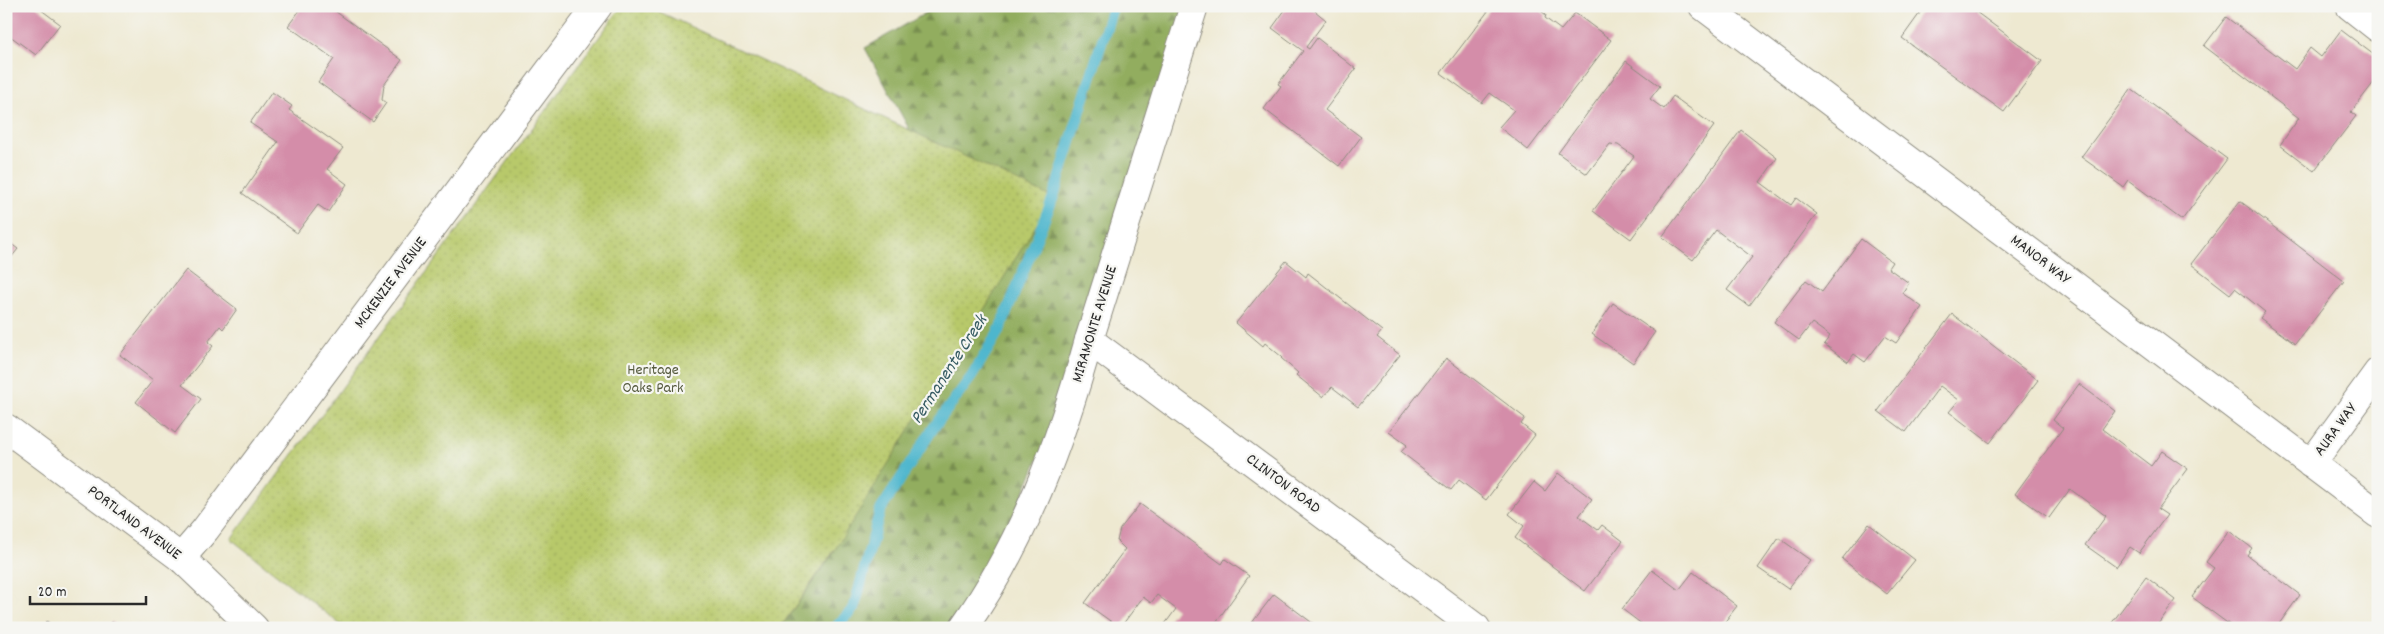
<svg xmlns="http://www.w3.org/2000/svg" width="2384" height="634" font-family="Dekko,sans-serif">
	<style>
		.forest { fill: url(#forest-firs); stroke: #5e6c45 }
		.park { fill: url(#park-dots); stroke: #727a4b }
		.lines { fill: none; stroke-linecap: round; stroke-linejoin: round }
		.stream { stroke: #4eb6cd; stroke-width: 11 }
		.building { fill: #d48da9 }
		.minor-casing { stroke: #8c8a7e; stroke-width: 30 }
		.tertiary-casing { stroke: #8c8a7e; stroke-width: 30 }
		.minor { stroke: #fff; stroke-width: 28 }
		.tertiary { stroke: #fff; stroke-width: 28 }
		.labels { text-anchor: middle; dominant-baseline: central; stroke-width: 4.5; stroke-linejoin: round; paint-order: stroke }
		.street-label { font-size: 16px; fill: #2b2b2b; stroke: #f6f6f2 }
		.park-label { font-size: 16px; fill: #555a3e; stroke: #f6f6f2 }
		.water-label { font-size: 18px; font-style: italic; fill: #375c64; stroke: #f6f6f2 }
	</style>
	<defs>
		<pattern id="forest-firs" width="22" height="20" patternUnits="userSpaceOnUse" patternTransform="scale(1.25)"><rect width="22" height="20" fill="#92ad5f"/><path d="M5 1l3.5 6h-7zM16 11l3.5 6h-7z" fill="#778d4f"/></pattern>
		<pattern id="park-dots" width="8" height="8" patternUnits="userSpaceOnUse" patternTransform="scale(1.25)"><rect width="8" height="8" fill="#b8c96b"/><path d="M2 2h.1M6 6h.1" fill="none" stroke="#9ead5d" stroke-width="1.8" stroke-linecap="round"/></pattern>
	</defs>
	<rect width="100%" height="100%" fill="#f6f6f2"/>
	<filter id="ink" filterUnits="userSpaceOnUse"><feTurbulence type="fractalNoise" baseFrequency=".02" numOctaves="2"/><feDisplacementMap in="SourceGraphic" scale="10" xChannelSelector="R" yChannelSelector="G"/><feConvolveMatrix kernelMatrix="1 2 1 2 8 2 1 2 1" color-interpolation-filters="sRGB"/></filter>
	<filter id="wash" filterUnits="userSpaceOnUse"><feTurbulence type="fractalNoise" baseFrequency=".0096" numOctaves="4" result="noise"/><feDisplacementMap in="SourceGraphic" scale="20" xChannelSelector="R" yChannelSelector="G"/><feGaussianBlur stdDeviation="1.12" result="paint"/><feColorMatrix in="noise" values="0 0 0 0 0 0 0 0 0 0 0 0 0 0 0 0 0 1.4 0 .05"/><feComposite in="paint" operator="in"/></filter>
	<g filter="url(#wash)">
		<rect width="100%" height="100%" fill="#eee9d1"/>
		<polygon class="forest" points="938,6 1194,6 1089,340 970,618 963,628 780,628 834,552 931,169 865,48"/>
		<polygon class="park" points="622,6 647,6 1053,198 834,551 780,628 345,628 231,539"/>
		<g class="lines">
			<polyline class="stream" points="835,628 854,608 880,511 934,427 972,376 1000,329 1053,198 1113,6"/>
		</g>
		<g id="blocks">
			<g class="building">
				<polygon points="6,6 36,6 60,24 36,55 6,33"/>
				<polygon points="303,6 328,6 402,60 384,85 382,100 386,103 373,122 318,82 334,59 288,26"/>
				<polygon points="1288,6 1309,6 1326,20 1306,47 1309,49 1317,38 1356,69 1325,110 1361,137 1339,166 1264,109 1281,86 1278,84 1303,51 1272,28"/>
				<polygon points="1492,6 1535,6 1546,15 1545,18 1561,30 1575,13 1611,40 1528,150 1499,127 1514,110 1490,93 1482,103 1441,73"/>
				<polygon points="1925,6 1968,6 2042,61 2004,112 1902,38"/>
				<polygon points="2226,17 2295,69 2310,48 2321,57 2341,30 2378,58 2378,77 2351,112 2356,116 2314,171 2280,145 2299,118 2204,46"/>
				<polygon points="1626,61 1660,86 1650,99 1664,109 1673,96 1714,126 1631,239 1593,211 1634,156 1618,145 1610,144 1587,174 1558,153"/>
				<polygon points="2131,89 2227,159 2182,220 2128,180 2123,187 2081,157"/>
				<polygon points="272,92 292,106 289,110 343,148 327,169 347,184 328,212 318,205 297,233 242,193 278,142 250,123"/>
				<polygon points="1741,130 1777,158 1760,182 1791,205 1796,198 1817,214 1749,306 1727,290 1752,257 1716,230 1693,260 1662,237"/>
				<polygon points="2240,201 2344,281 2295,344 2260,318 2265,312 2235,288 2230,294 2191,264"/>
				<polygon points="1861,239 1892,262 1888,268 1909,283 1902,293 1922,307 1896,343 1885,336 1865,362 1854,354 1848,362 1824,344 1830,336 1812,323 1799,340 1774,322 1806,280 1822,292"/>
				<polygon points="6,240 18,249 6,264"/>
				<polygon points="1286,261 1306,277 1308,273 1382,331 1377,337 1400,355 1358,407 1332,387 1323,397 1296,375 1298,373 1281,358 1282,357 1265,343 1263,346 1236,323"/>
				<polygon points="186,270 237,309 223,329 220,326 208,342 213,346 182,385 201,399 175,433 136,402 153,380 120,355"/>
				<polygon points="1613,303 1655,332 1633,363 1592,334"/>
				<polygon points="1952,314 2038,380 1990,443 1949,412 1959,400 1940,386 1906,432 1878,411"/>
				<polygon points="1446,358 1525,418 1521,424 1535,435 1486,500 1459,480 1451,490 1401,452 1407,445 1389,432"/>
				<polygon points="2079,384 2115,411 2102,429 2151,466 2162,451 2188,469 2158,509 2167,515 2139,553 2130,547 2116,567 2085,545 2106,516 2070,489 2049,518 2015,494 2063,428 2053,420"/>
				<polygon points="1558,473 1592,499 1579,516 1598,530 1602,525 1623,541 1585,591 1515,538 1524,526 1509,514 1534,482 1545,491"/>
				<polygon points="1140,504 1222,564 1225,559 1249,576 1212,628 1162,628 1176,609 1157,595 1151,603 1143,597 1120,628 1085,603 1125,549 1117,541 1120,529"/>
				<polygon points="1869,524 1915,560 1887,594 1842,559"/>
				<polygon points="2229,531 2252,548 2247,555 2300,595 2276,628 2234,628 2192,597 2214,568 2206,562"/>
				<polygon points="1779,538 1810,560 1788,589 1758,568"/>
				<polygon points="1652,570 1679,590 1693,572 1737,606 1720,628 1647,628 1622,609"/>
				<polygon points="2146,577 2176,600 2155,628 2108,628"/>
				<polygon points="1274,594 1319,628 1248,628"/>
				<polygon points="47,621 55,628 42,628"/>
				<polygon points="112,622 119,628 107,628"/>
			</g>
		</g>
	</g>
	<g filter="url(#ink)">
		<use href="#blocks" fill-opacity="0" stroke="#8c8a7e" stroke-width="1"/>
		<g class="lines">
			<g class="minor-casing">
				<g id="minor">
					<polyline points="1703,6 2378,514"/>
					<polyline points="2350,6 2378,28"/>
					<polyline points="1089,340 1476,628"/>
					<polyline points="6,428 181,558 254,628"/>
					<polyline points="2311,464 2378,372"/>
					<polyline points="181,558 205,530 598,6"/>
				</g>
			</g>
			<g class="tertiary-casing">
				<path id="tertiary" d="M963 628C1024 542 1061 441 1089 340L1194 6"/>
			</g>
			<use href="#minor" class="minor"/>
			<use href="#tertiary" class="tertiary"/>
		</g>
	</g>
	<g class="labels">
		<g class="street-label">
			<text transform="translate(2040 260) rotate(37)">MANOR WAY</text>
			<text transform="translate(391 283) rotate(-53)">MCKENZIE AVENUE</text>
			<text transform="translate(1095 324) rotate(-73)">MIRAMONTE AVENUE</text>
			<text transform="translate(2336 430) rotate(-54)">AURA WAY</text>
			<text transform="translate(1283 484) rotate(37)">CLINTON ROAD</text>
			<text transform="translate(134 523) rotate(37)">PORTLAND AVENUE</text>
		</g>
		<g class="park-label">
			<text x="653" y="370">Heritage<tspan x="653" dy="18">Oaks Park</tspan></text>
		</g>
		<g class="water-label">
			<text transform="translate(950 370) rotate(-57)">Permanente Creek</text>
		</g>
	</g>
	<rect width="2384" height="634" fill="none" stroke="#f6f6f2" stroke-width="25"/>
	<path d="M30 596v8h116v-8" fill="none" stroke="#2b2b2b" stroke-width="2.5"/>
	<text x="38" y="596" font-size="15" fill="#2b2b2b" stroke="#f6f6f2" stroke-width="4" paint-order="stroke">20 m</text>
</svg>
